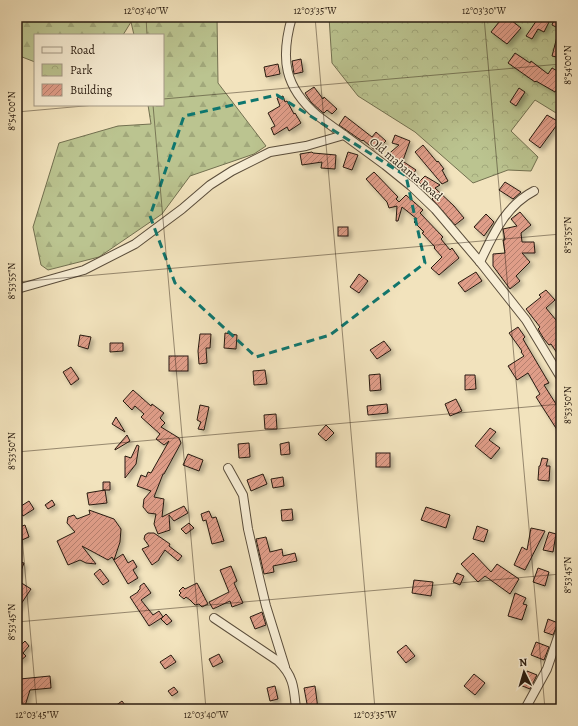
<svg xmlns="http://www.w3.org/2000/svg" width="578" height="726" font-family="Alegreya,serif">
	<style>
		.forest { fill: url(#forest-firs); stroke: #727050 }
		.park { fill: url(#park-crowns); stroke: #727050 }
		.building { fill: url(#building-hatch); stroke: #281b10; filter: url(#shadow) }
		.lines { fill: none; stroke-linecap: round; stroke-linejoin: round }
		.minor-casing { stroke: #5a4d3b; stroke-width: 10 }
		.minor { stroke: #f7edd4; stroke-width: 8 }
		.marked { fill: none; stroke: #0f766e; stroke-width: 3; stroke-dasharray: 8 5; stroke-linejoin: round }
		.ticks { fill: none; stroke: #281b10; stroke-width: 1; stroke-opacity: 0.45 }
		.labels { text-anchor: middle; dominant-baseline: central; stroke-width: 3; stroke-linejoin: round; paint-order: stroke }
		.street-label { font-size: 12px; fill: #281b10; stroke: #f7edd4 }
		.neatline { fill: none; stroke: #281b10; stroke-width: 1.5 }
		.ticks-label { font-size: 10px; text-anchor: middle; fill: #281b10 }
	</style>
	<defs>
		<pattern id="forest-firs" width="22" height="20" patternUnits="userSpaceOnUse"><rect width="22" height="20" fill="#bbc490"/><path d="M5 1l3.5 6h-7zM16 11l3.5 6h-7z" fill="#a1a87b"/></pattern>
		<pattern id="park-crowns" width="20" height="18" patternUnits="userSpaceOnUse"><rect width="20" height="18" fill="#bbc490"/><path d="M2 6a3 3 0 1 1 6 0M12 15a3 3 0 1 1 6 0" fill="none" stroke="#a1a87b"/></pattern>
		<pattern id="building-hatch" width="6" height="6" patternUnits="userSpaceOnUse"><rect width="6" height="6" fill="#df9d88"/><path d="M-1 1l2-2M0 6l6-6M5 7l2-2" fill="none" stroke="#b57f6e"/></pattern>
		<filter id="shadow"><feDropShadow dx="3" dy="3" stdDeviation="2" flood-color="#0004"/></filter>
	</defs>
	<rect width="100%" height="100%" fill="#f2e3bd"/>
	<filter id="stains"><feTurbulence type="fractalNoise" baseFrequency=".005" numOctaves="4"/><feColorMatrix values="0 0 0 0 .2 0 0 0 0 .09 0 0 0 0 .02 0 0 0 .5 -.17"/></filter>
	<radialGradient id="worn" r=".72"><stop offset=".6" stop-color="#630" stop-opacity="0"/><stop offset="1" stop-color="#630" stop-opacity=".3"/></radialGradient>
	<polygon class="forest" points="17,17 217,17 218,83 266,146 254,154 190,176 162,214 99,257 48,270 41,265 33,227 59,143 118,126 151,124 148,105 163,105 163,35 134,35 131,22 123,35 35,35 35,62 17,55"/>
	<polygon class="park" points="329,17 561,17 561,116 535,100 511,131 538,157 531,171 508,170 473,183 415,132 358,96 332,63"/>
	<g class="building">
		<polygon points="503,17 507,17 521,28 507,44 491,32"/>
		<polygon points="539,17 544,17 543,19 549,22 544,32 538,29 532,39 526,36"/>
		<polygon points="555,17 561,17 561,58 552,56 559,29 560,29 552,25"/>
		<polygon points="515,53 530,63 531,61 548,74 552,68 561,73 561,82 555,92 536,81 535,82 508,63"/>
		<polygon points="301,59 303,72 294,74 292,61"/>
		<polygon points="278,64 280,74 266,77 264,67"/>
		<polygon points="314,87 323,99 324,97 337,109 332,114 327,110 324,113 322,112 311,102 305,93"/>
		<polygon points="519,88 525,92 516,106 510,102"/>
		<polygon points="283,96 285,102 287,101 294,114 295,113 301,123 289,131 287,127 274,135 271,128 275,126 268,113 280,106 277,98"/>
		<polygon points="547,115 559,122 540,148 529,140"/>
		<polygon points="345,116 372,137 376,132 386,141 376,151 363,140 362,141 339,125"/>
		<polygon points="395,135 410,141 402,163 404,162 416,170 410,178 385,157 399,145 392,143"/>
		<polygon points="423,145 437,162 438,161 444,169 442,170 448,181 442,184 415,152"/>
		<polygon points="312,152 313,153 336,155 335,169 321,168 322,162 302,165 300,154"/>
		<polygon points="348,152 358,155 352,170 343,167"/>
		<polygon points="374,172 398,197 396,199 399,202 406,195 423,210 420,213 443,237 441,239 450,250 452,248 459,258 439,275 431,268 442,257 434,248 435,247 422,233 424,232 414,222 417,219 402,207 398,221 396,221 397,206 389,208 387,202 366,179"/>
		<polygon points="425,176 440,185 435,188 454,206 464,218 455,225 432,199 434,197 419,182"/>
		<polygon points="505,182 521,192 513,199 499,190"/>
		<polygon points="520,212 531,225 521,233 522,242 534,242 535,253 522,253 530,262 516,276 520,281 510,289 493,266 493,254 505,253 503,240 505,240 503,229 517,226 511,219"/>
		<polygon points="486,214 494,222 484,236 474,227"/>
		<rect x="338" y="227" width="10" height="9"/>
		<polygon points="476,272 482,281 465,292 458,283"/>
		<polygon points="359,274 368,281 359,293 350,287"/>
		<polygon points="546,290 555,300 546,308 561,326 561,359 551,344 549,345 544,339 538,329 540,327 526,309 541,297 539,295"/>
		<polygon points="518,327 525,337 523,339 549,383 544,385 561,412 561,436 536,397 540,394 528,373 517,380 508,366 524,356 521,352 522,351 509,333"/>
		<polygon points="225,333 237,335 236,349 224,348"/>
		<polygon points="200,334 211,334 210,348 206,348 207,363 199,364 198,351"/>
		<polygon points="80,335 91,337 88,349 78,346"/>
		<polygon points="384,341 391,350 377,359 370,350"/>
		<polygon points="110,343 123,343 123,351 110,352"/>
		<rect x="169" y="356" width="19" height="15"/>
		<polygon points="71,367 79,379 71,385 63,372"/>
		<polygon points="265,370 267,384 254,385 253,371"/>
		<polygon points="380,374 381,390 370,391 369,375"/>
		<polygon points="465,375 475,375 476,389 465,390"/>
		<polygon points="133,390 151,406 152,404 164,413 160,418 165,423 161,427 179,438 181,443 164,474 163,474 154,497 164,499 162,517 184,506 188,513 174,521 169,515 170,530 158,534 154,524 156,514 148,513 143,507 144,499 151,491 137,486 141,475 146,477 148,472 151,473 169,441 164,445 156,439 160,434 141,417 144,414 135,406 132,410 123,401"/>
		<polygon points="456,399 462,411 450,416 445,404"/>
		<polygon points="387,404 388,413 368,415 367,406"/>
		<polygon points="200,405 209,407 204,430 198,429 201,422 197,420"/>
		<polygon points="276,414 277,429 265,429 264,415"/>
		<polygon points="116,417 125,432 112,424"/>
		<polygon points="326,425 334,433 326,441 318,434"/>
		<polygon points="490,428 496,432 489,440 500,448 491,459 475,446"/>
		<polygon points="127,435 130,441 115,450 115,449"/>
		<polygon points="289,442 290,454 281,455 280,444"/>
		<polygon points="249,443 250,457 239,458 238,444"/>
		<polygon points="137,445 139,446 136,464 125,478 125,456 131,458"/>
		<rect x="376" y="453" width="14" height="14"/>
		<polygon points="188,454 203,460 199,471 183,465"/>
		<polygon points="542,458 548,459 546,466 550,466 549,481 538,480 539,466 540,466"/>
		<polygon points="263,474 267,484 251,491 247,480"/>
		<polygon points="283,477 284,486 273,488 271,479"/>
		<polygon points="103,482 110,482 110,490 105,490 107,503 89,505 87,493 105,490 103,490"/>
		<polygon points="52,500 55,505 48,509 45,505"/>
		<polygon points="29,501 34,509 23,516 18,508"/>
		<polygon points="426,507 450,515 446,528 421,520"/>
		<polygon points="292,509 293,520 282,521 281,510"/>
		<polygon points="89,510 114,519 121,529 120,542 114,560 123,554 128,563 133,560 137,567 133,570 138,578 128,584 112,557 108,560 82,546 96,564 86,563 80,560 68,565 57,541 75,532 67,523 68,517 74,515 77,519 90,514"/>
		<polygon points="209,511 212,518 216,517 224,541 212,544 206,520 203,521 201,514"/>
		<polygon points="189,523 194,528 186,534 181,529"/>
		<polygon points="25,525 29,537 17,542 17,528"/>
		<polygon points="477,526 488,530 484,542 473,539"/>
		<polygon points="531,528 545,531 525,570 514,565 522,547 527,550"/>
		<polygon points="549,532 556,534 553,552 543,550"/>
		<polygon points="148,533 154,533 170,544 169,546 182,556 178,561 165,550 159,559 159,560 152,565 142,549 149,546 144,539 145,535"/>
		<polygon points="266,537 270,552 282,549 283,556 295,553 297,561 273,566 274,572 264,574 256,539"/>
		<polygon points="473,553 491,572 497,564 519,579 510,594 485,576 478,582 461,564"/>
		<polygon points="17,561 24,563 18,579 17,579"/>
		<polygon points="231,566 237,581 234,583 243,603 232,607 230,601 213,609 209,602 229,592 220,570"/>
		<polygon points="538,568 549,572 545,586 533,582"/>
		<polygon points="100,569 109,581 103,585 94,574"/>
		<polygon points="457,573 464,576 460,585 453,582"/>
		<polygon points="414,580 433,582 431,596 412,593"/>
		<polygon points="20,582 31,589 17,610 17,586"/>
		<polygon points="144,583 151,593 141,600 153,615 159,611 163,617 149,626 130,597 138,592 138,591 140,589 140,586"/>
		<polygon points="197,583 208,604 202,607 199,604 195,605 190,600 186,597 184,599 179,595 181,593 179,591 183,587 185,589"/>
		<polygon points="515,593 526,598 523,604 527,605 522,620 508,616"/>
		<polygon points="262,612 266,625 255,629 250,617"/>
		<polygon points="166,614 172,621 167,625 161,619"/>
		<polygon points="548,619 558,623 553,635 544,632"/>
		<polygon points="25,641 29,646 23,653 26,656 20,661 17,658 17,647 18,648"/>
		<polygon points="536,642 549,647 544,660 531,655"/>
		<polygon points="406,645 415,656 406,663 397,652"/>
		<polygon points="219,654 223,662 213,667 209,659"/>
		<polygon points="171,655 176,662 165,669 160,662"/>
		<polygon points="527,671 537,675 530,689 520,685"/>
		<polygon points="474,674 485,683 475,695 464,686"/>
		<polygon points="50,676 51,688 30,690 25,706 17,704 17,689 20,690 20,679"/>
		<polygon points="275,686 278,699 270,701 267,688"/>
		<polygon points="315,686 318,709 308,709 304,688"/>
		<polygon points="174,687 178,692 172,696 168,691"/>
		<polygon points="122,701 128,709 111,709"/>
	</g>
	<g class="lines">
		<g class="minor-casing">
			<g id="minor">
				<path d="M292 17C280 59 284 87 318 116L385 165 411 186 435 209 480 262 526 320 561 378"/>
				<path d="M480 262C493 235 505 206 534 191"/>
				<polyline points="17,289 84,270 135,244 182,209 210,185 232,171 270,152 306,146 344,135"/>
				<polyline points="228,468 243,495 248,529 259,577 266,606 285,667"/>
				<path d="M214 618 278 661C294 676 294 689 296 709"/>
				<polyline points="525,709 547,669 561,628"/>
			</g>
		</g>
		<use href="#minor" class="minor"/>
	</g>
	<path class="marked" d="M277 95 406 176 425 263 330 335 256 357 175 283 150 216 184 116Z"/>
	<path class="ticks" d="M146 17 147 35M315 17 375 709M484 17 545 709M163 99 561 64M153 105 206 709M17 112 95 105M17 282 561 234M17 452 561 404M17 478 37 709M17 622 561 574"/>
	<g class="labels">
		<g class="street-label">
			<text transform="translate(406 169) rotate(40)">Old mabanta Road</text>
		</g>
	</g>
	<rect width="578" height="726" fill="none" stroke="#f2e3bd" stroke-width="44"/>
	<rect x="34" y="34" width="130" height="72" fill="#f7edd4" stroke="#a49986"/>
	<rect x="42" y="47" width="20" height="6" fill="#f7edd4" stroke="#a49986"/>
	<text x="70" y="54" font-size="12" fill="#281b10">Road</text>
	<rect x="42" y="64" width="20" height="12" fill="url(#park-crowns)" stroke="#a49986"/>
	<text x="70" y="74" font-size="12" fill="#281b10">Park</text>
	<rect x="42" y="84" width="20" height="12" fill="url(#building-hatch)" stroke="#a49986"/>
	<text x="70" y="94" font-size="12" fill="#281b10">Building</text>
	<g transform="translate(524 672) rotate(355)" stroke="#f7edd4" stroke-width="3" paint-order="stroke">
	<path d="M0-3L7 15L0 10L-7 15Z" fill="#281b10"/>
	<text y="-6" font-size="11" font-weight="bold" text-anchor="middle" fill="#281b10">N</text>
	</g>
	<rect x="22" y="22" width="534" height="682" class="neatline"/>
	<g class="ticks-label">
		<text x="146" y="14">12°03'40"W</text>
		<text x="315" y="14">12°03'35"W</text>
		<text x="484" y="14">12°03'30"W</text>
		<text transform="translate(567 65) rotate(-90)" y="4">8°54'00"N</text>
		<text transform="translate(11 111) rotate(-90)" y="4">8°54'00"N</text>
		<text transform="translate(567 235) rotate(-90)" y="4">8°53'55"N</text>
		<text transform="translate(11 281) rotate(-90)" y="4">8°53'55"N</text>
		<text transform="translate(567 405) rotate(-90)" y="4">8°53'50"N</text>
		<text transform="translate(11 451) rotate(-90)" y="4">8°53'50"N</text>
		<text transform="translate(567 575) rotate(-90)" y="4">8°53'45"N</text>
		<text transform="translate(11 622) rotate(-90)" y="4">8°53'45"N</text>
		<text x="37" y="718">12°03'45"W</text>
		<text x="206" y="718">12°03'40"W</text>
		<text x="375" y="718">12°03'35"W</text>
	</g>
	<rect width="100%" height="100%" filter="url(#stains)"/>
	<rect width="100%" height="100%" fill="url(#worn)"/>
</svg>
